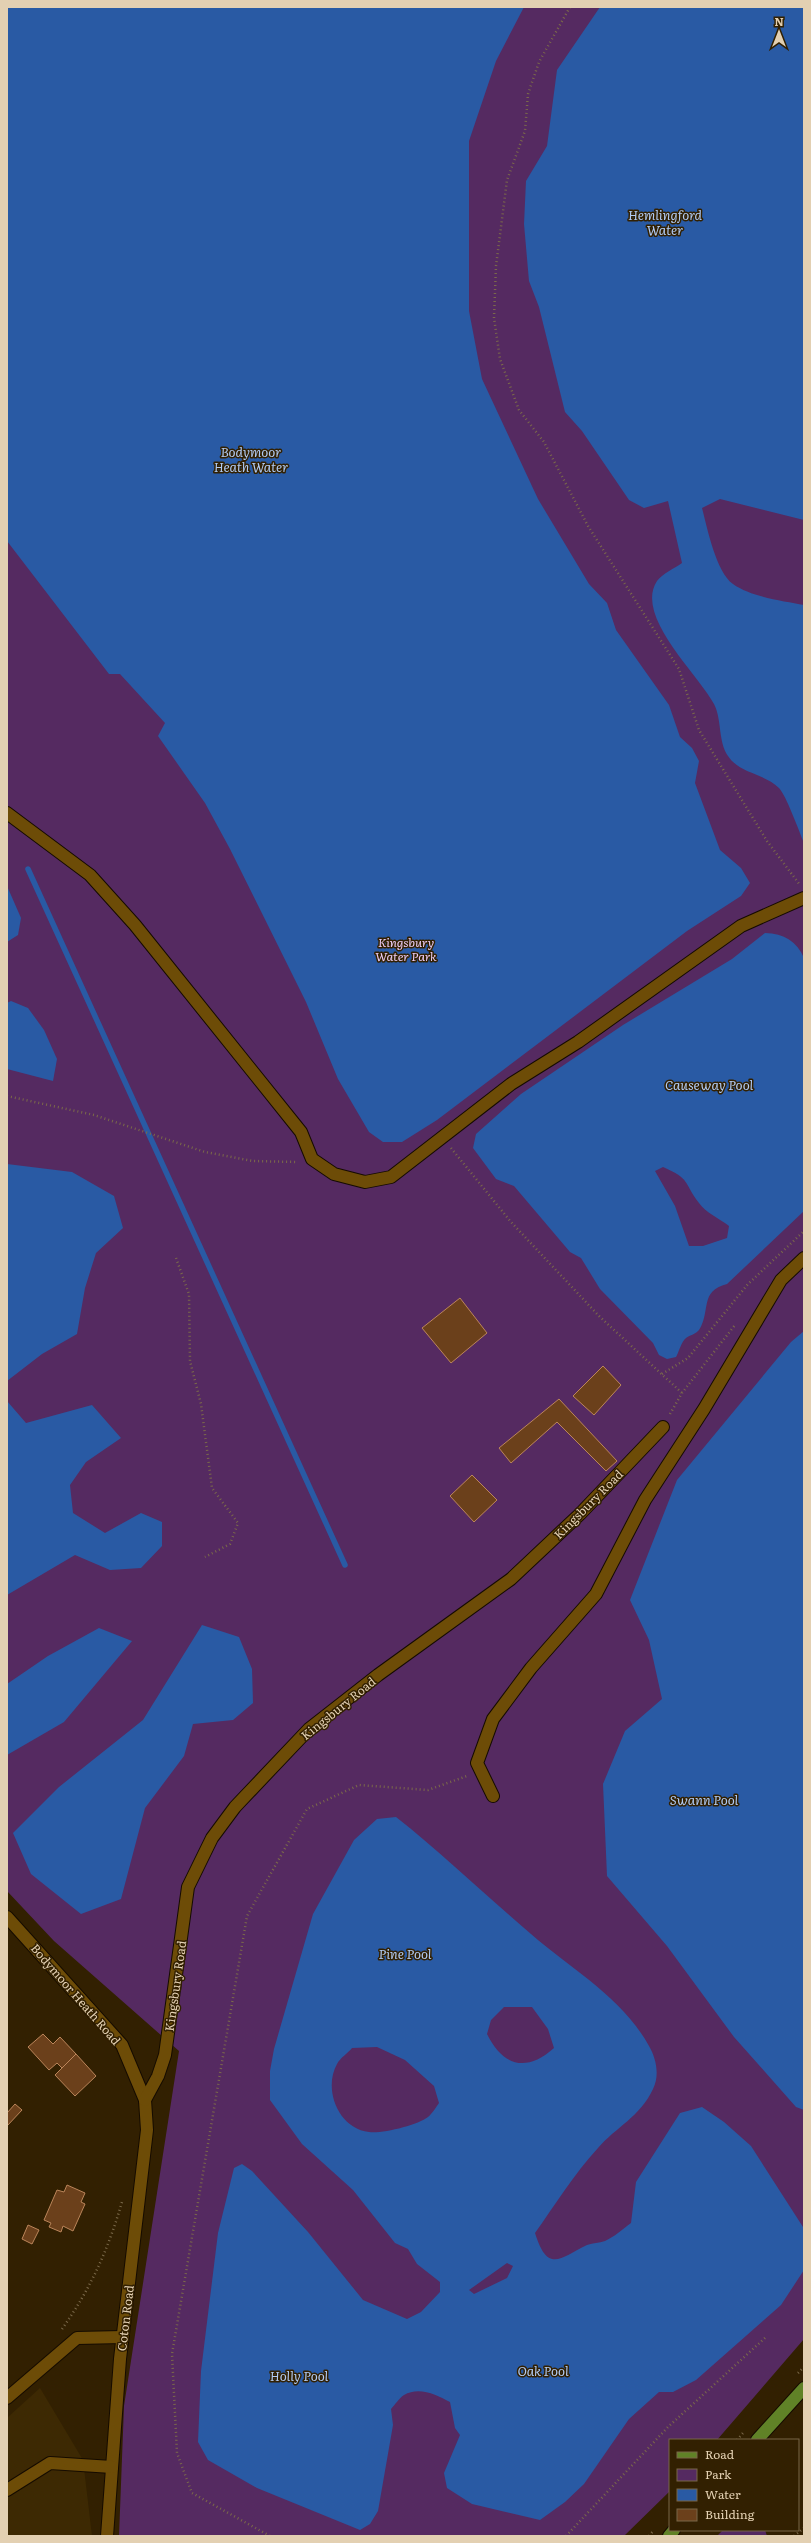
<svg xmlns="http://www.w3.org/2000/svg" width="811" height="2543" font-family="Literata,serif">
	<style>
		.built { fill: #3d2903 }
		.green { fill: #552a61 }
		.water { fill: #295aa4; fill-rule: evenodd }
		.lines { fill: none; stroke-linecap: round; stroke-linejoin: round }
		.stream { stroke: #295aa4; stroke-width: 5.5 }
		.building { fill: #6b401b; stroke: #bb855a }
		.minor-casing { stroke: #150b00; stroke-width: 14 }
		.major-casing { stroke: #150b00; stroke-width: 14 }
		.path { stroke: #7b694a; stroke-width: 2.5; stroke-dasharray: 1 3; stroke-linecap: butt }
		.minor { stroke: #6d4c07; stroke-width: 12 }
		.major { stroke: #608227; stroke-width: 12 }
		.labels { text-anchor: middle; dominant-baseline: central; stroke-width: 3; stroke-linejoin: round; paint-order: stroke }
		.park-label { font-size: 12px; font-style: italic; fill: #eccdf5; stroke: #322001 }
		.street-label { font-size: 12px; fill: #e3d0b2; stroke: #322001 }
		.water-label { font-size: 13px; font-style: italic; fill: #b1cbf4; stroke: #322001 }
	</style>
	<rect width="100%" height="100%" fill="#322001"/>
	<polygon class="built" points="40,2388 83,2460 92,2536 7,2536 7,2418"/>
	<g class="green">
		<polygon points="7,7 804,7 804,2339 717,2440 670,2440 670,2491 624,2536 119,2536 124,2406 179,2051 54,1941 7,1891"/>
		<polygon points="723,2530 765,2530 767,2536 717,2536"/>
	</g>
	<g class="water">
		<polygon points="7,7 524,7 496,61 469,141 469,311 482,379 538,499 589,584 607,603 616,630 669,705 680,737 692,748 699,761 695,783 720,850 741,868 750,883 741,896 687,931 437,1120 402,1142 383,1142 369,1132 338,1079 306,1002 230,849 205,803 158,736 165,723 120,674 109,674 7,541"/>
		<path d="M600 7H804V520L720 499 702 508C707 527 716 572 733 584 751 597 783 601 804 605V843C799 831 786 795 779 788 764 773 740 774 728 756 718 742 722 719 714 704 698 674 634 616 657 581 662 574 675 568 682 563L668 501 644 508 629 500 582 431 565 412 539 307 529 281 524 224 526 181 547 146 557 70Z"/>
		<polygon points="7,886 21,918 18,935 7,942"/>
		<path d="M765 933C784 933 797 942 804 958V1211L727 1284C699 1291 711 1311 699 1330 696 1334 690 1335 686 1338 681 1342 679 1352 676 1357L667 1359 659 1355 653 1343 600 1289 581 1258 570 1252 514 1186 496 1179 473 1148 476 1134 521 1094 623 1025 732 959ZM663 1167C691 1179 683 1182 699 1203 705 1212 720 1219 729 1226L727 1238 703 1246H689L675 1206 655 1171Z"/>
		<polygon points="11,1001 28,1008 44,1030 57,1059 53,1081 7,1069 7,1003"/>
		<polygon points="7,1164 72,1172 114,1196 123,1228 96,1253 85,1288 77,1334 42,1354 7,1381"/>
		<polygon points="804,1331 804,2110 796,2107 734,2037 667,1946 607,1876 603,1784 625,1731 662,1699 649,1640 630,1600 677,1480 791,1342"/>
		<polygon points="7,1401 26,1423 92,1405 121,1438 86,1462 70,1485 73,1513 105,1533 141,1513 162,1522 162,1546 141,1568 110,1570 75,1555 7,1595"/>
		<polygon points="202,1625 239,1637 252,1669 253,1703 233,1720 193,1724 184,1756 145,1808 121,1899 81,1914 31,1874 13,1833 59,1787 143,1720"/>
		<polygon points="99,1628 132,1641 64,1722 7,1755 7,1684 48,1656"/>
		<path d="M396 1817C443 1854 485 1895 531 1934 571 1969 622 1997 649 2046 656 2058 660 2075 653 2089 640 2117 616 2127 598 2148 574 2174 555 2205 535 2233 548 2274 560 2258 587 2245 593 2243 599 2243 605 2241 614 2237 623 2229 631 2223L636 2182 680 2113 702 2107 724 2122 751 2146 803 2227 804 2270 781 2305 696 2380 673 2392H659L629 2419 584 2484 565 2502 540 2520 472 2504 447 2488 444 2473 460 2435 455 2428 450 2402C437 2395 419 2386 404 2395 399 2398 395 2405 391 2409L393 2425 378 2511 370 2524 360 2530 257 2488 208 2460 198 2442 201 2371 218 2233 234 2168 242 2164 252 2171 308 2232 363 2300 407 2319 421 2312 440 2292V2282L417 2264 408 2249 395 2243 353 2190 302 2144 270 2100V2071L274 2049 313 1914 354 1840 377 1819ZM504 2007H532L548 2029 554 2048C526 2073 503 2066 487 2034L491 2020ZM377 2047 405 2060 434 2086 439 2103C436 2107 432 2114 428 2117 418 2125 382 2134 369 2132 338 2128 323 2089 337 2064 340 2058 348 2053 352 2048ZM507 2263 513 2266 507 2278 474 2294 469 2290Z"/>
	</g>
	<g class="lines">
		<polyline class="stream" points="28,869 345,1565"/>
	</g>
	<g class="building">
		<polygon points="460,1298 487,1333 451,1363 422,1328"/>
		<polygon points="603,1366 621,1385 594,1415 573,1396"/>
		<polygon points="559,1399 617,1461 606,1471 557,1422 511,1463 499,1448"/>
		<polygon points="472,1475 497,1500 474,1522 450,1496"/>
		<polygon points="43,2034 53,2044 60,2037 76,2054 62,2068 57,2063 49,2070 28,2047"/>
		<polygon points="76,2054 96,2076 75,2096 55,2075"/>
		<polygon points="15,2104 22,2110 7,2126 7,2113"/>
		<polygon points="67,2185 85,2193 81,2202 85,2204 73,2231 63,2226 61,2232 49,2227 51,2223 44,2220 57,2190 64,2192"/>
		<polygon points="28,2225 39,2230 32,2244 22,2239"/>
	</g>
	<g class="lines">
		<g class="minor-casing">
			<g id="minor">
				<polyline points="7,813 90,875 135,925 301,1132 312,1159 334,1174 365,1182 391,1177 511,1084 578,1042 741,926 804,898"/>
				<polyline points="493,1796 477,1763 493,1719 531,1668 596,1594 645,1500 704,1409 781,1280 804,1258"/>
				<polyline points="7,1917 122,2045 145,2100 147,2130 120,2359 107,2536"/>
				<polyline points="145,2100 158,2076 165,2055 188,1887 212,1838 235,1807 309,1729 378,1675 511,1579 580,1514 663,1427"/>
				<polyline points="7,2398 77,2338 122,2337"/>
				<polyline points="7,2490 50,2463 112,2467"/>
			</g>
		</g>
		<g class="major-casing">
			<g id="major">
				<polyline points="757,2440 804,2388"/>
				<polyline points="669,2536 674,2530"/>
			</g>
		</g>
		<g class="path">
			<polyline points="570,7 539,62 528,94 525,131 507,180 496,266 494,318 500,359 519,410 544,442 588,526 679,669 699,730 767,841 800,885"/>
			<polyline points="7,1096 94,1115 205,1152 253,1161 298,1162"/>
			<polyline points="451,1148 511,1222 599,1316 682,1393"/>
			<polyline points="176,1258 189,1294 190,1361 201,1404 212,1488 238,1523 230,1544 205,1557"/>
			<polyline points="662,1374 688,1358 748,1284 804,1231"/>
			<polyline points="670,1414 682,1393 735,1325"/>
			<path d="M62 2329C91 2288 108 2250 122 2202"/>
			<polyline points="798,2373 804,2367"/>
			<polyline points="737,2440 743,2433"/>
			<polyline points="270,2536 192,2493 177,2453 172,2354 247,1916 307,1809 359,1785 428,1790 467,1776"/>
			<polyline points="566,2536 668,2427 766,2337"/>
			<polyline points="649,2536 654,2530"/>
			<polyline points="794,2536 804,2528"/>
		</g>
		<use href="#minor" class="minor"/>
		<use href="#major" class="major"/>
	</g>
	<g class="labels">
		<g class="park-label">
			<text x="406" y="942">Kingsbury<tspan x="406" dy="14">Water Park</tspan></text>
		</g>
		<g class="street-label">
			<text transform="translate(588 1504) rotate(-45)">Kingsbury Road</text>
			<text transform="translate(338 1708) rotate(-39)">Kingsbury Road</text>
			<text transform="translate(175 1986) rotate(-82)">Kingsbury Road</text>
			<text transform="translate(76 1994) rotate(49)">Bodymoor Heath Road</text>
			<text transform="translate(125 2318) rotate(-83)">Coton Road</text>
		</g>
		<g class="water-label">
			<text x="665" y="214">Hemlingford<tspan x="665" dy="15">Water</tspan></text>
			<text x="251" y="451">Bodymoor<tspan x="251" dy="15">Heath Water</tspan></text>
			<text x="709" y="1084">Causeway Pool</text>
			<text x="704" y="1799">Swann Pool</text>
			<text x="405" y="1953">Pine Pool</text>
			<text x="543" y="2370">Oak Pool</text>
			<text x="299" y="2375">Holly Pool</text>
		</g>
	</g>
	<rect width="811" height="2543" fill="none" stroke="#e3d0b2" stroke-width="16"/>
	<rect x="669" y="2439" width="130" height="92" fill="#322001" stroke="#796648"/>
	<rect x="677" y="2452" width="20" height="6" fill="#608227" stroke="#796648"/>
	<text x="705" y="2459" font-size="12" fill="#e3d0b2">Road</text>
	<rect x="677" y="2469" width="20" height="12" fill="#552a61" stroke="#796648"/>
	<text x="705" y="2479" font-size="12" fill="#e3d0b2">Park</text>
	<rect x="677" y="2489" width="20" height="12" fill="#295aa4" stroke="#796648"/>
	<text x="705" y="2499" font-size="12" fill="#e3d0b2">Water</text>
	<rect x="677" y="2509" width="20" height="12" fill="#6b401b" stroke="#796648"/>
	<text x="705" y="2519" font-size="12" fill="#e3d0b2">Building</text>
	<g transform="translate(779 32)" stroke="#322001" stroke-width="3" paint-order="stroke">
	<path d="M0-3L7 15L0 10L-7 15Z" fill="#e3d0b2"/>
	<text y="-6" font-size="11" font-weight="bold" text-anchor="middle" fill="#e3d0b2">N</text>
	</g>
</svg>
